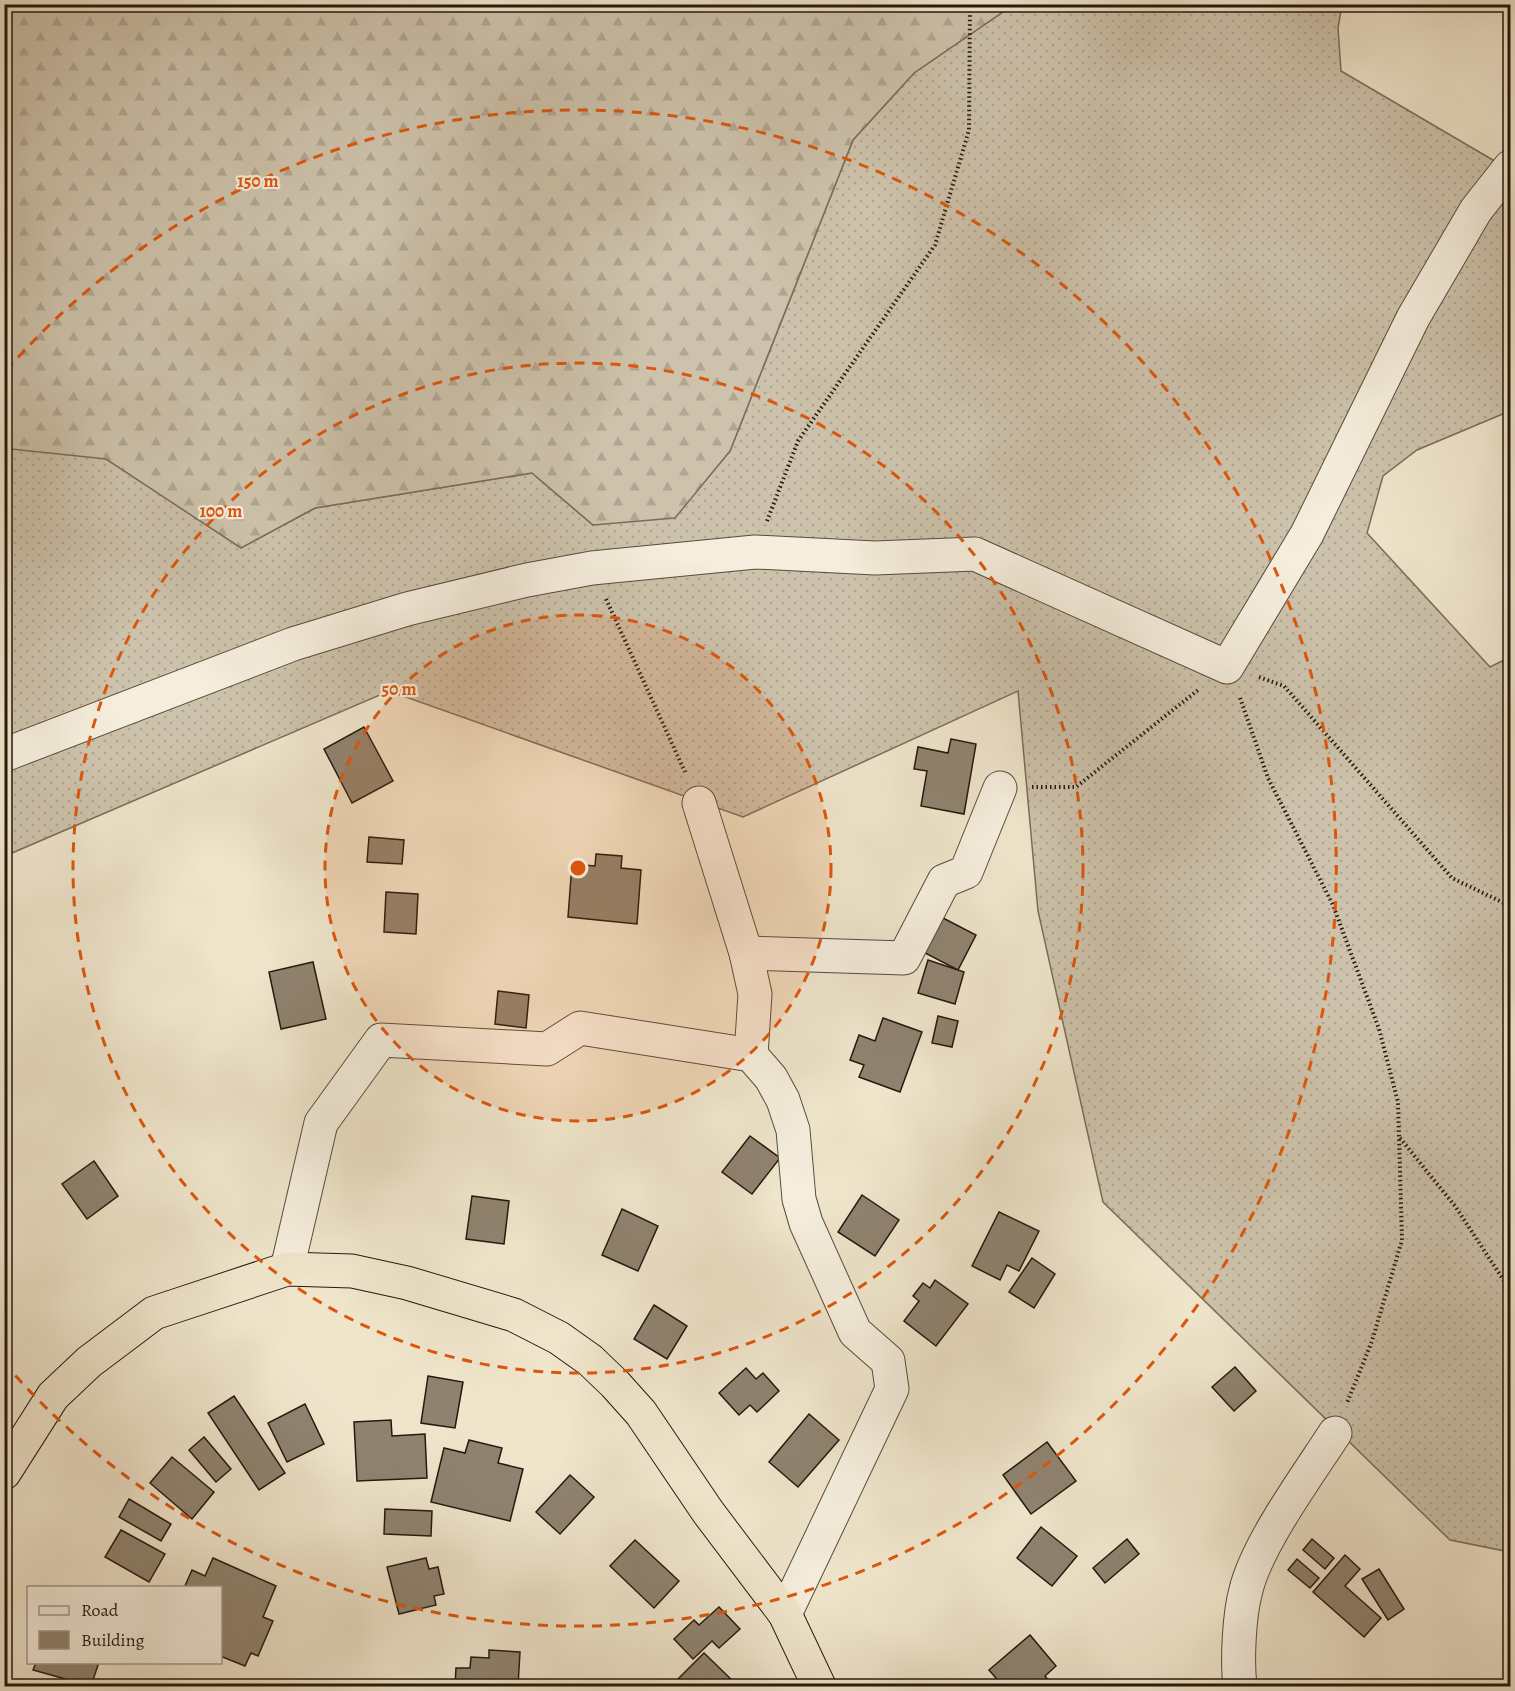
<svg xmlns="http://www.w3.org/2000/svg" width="1515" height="1691" font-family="Alegreya,serif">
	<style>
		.grass { fill: url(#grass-dots); stroke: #7a6d5c; stroke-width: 1.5 }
		.forest { fill: url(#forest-firs); stroke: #7a6d5c; stroke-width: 1.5 }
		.building { fill: #8f8370; stroke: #26180e; stroke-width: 1.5 }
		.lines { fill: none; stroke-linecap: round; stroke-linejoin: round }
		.minor-casing { stroke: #584b3d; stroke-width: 35 }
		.highway-casing { stroke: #26180e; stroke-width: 35 }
		.path { stroke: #26180e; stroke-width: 4; stroke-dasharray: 1.5 3; stroke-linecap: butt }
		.minor { stroke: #f5eedd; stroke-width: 33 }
		.highway { stroke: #efe5cb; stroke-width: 33 }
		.ring { fill: none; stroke: #de560c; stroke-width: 3; stroke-dasharray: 10 8 }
		.centre { fill: #de560c; stroke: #f5eedd; stroke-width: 3 }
		.ring-label { font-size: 18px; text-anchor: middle; font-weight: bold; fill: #de560c; stroke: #f5eedd; stroke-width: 4.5; stroke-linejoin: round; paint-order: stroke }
	</style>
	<defs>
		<pattern id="grass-dots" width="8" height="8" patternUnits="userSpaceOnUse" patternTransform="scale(1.5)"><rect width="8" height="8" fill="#cdc2ab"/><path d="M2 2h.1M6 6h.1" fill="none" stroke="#b0a692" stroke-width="1.8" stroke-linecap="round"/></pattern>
		<pattern id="forest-firs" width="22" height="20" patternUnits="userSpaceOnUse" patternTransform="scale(1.5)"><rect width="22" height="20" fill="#cdc2ab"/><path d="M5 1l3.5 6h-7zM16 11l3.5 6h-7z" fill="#b0a692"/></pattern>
	</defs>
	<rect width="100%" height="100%" fill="#efe5cb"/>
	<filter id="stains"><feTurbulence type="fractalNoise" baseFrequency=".00333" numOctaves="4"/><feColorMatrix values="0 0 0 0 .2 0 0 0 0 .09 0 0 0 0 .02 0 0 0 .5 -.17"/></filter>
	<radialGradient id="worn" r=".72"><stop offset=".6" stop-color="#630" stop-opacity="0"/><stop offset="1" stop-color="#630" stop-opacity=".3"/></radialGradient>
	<polygon class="grass" points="1013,5 1342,5 1338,28 1341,71 1510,170 1510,411 1417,450 1383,476 1367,533 1490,667 1510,657 1510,1552 1450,1540 1103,1202 1038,911 1018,691 743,817 389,691 5,856 4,453 11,448 106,458 241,548 315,508 532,473 593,525 730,451 853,140 914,73"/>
	<polygon class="forest" points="5,4 1013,4 1013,5 914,73 853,140 730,451 675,518 593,525 532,473 315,508 241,548 106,459 11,449 5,453"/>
	<g class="building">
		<polygon points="364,727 393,781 352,803 324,749"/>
		<polygon points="951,739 976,744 964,814 921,806 927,771 914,769 918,747 948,753"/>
		<polygon points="369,837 404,840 402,864 367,862"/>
		<polygon points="596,854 622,856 621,868 641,870 637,924 568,917 572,864 595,866"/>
		<polygon points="386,892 418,894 416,934 384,932"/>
		<polygon points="943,918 976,935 958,970 925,953"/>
		<polygon points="928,960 964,972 955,1004 918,993"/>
		<polygon points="313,962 326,1019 281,1029 269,972"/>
		<polygon points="498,991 529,995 526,1028 495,1024"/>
		<polygon points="938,1016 958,1021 952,1047 932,1043"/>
		<polygon points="883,1018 922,1032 900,1092 859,1077 864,1065 850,1060 859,1035 875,1041"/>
		<polygon points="750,1136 780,1158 752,1194 722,1172"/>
		<polygon points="94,1161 118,1196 87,1219 62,1184"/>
		<polygon points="862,1195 899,1220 875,1256 838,1232"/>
		<polygon points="472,1196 509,1201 504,1244 466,1239"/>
		<polygon points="622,1209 658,1226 638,1271 602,1255"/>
		<polygon points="999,1212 1039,1231 1019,1271 1007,1265 1000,1280 972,1266"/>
		<polygon points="1032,1258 1055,1274 1034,1308 1009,1292"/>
		<polygon points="935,1280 968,1304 936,1346 904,1321 919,1301 913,1296 923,1283 930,1288"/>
		<polygon points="654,1305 687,1326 667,1359 634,1339"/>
		<polygon points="1235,1367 1256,1391 1234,1411 1212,1387"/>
		<polygon points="746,1368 756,1379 763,1373 779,1391 757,1412 750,1405 739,1415 719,1393"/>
		<polygon points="428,1376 463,1382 455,1428 421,1423"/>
		<polygon points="234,1396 285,1473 259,1490 208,1413"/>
		<polygon points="305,1404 324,1444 287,1462 268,1423"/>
		<polygon points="809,1414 839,1440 798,1487 769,1462"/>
		<polygon points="391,1420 392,1436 425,1434 427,1478 357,1481 354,1422"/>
		<polygon points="204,1437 231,1469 216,1482 189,1450"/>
		<polygon points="469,1440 502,1448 498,1463 523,1469 510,1521 431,1502 444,1448 465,1453"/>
		<polygon points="1047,1442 1076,1481 1031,1514 1003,1475"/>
		<polygon points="172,1457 214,1492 192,1519 150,1483"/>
		<polygon points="570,1475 594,1497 560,1534 536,1512"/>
		<polygon points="129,1499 171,1524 161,1541 119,1517"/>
		<polygon points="385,1509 432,1511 431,1536 384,1534"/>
		<polygon points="1041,1527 1077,1556 1052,1586 1017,1558"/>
		<polygon points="121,1530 165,1554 149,1582 105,1557"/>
		<polygon points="1127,1539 1139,1554 1105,1583 1093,1568"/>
		<polygon points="1312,1539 1334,1558 1325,1569 1303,1550"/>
		<polygon points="635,1540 679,1581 654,1608 610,1566"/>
		<polygon points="1345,1555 1360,1569 1345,1586 1381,1618 1364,1637 1313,1592"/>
		<polygon points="213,1558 276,1586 263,1617 273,1621 258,1656 251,1653 245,1666 220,1656 220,1588 184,1588 192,1570 205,1576"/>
		<polygon points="426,1558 429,1569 438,1567 444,1594 434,1596 436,1605 399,1614 387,1567"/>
		<polygon points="1297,1559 1319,1578 1310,1588 1288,1570"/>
		<polygon points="1379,1569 1404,1609 1388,1620 1362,1579"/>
		<polygon points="719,1607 740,1629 719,1648 712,1641 693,1659 674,1639 694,1620 699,1625"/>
		<polygon points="1030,1635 1056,1666 1045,1676 1052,1685 1003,1686 989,1670"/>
		<polygon points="489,1650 520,1652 518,1686 455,1686 456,1668 470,1668 471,1657 489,1658"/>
		<polygon points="704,1653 738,1686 671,1686"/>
		<polygon points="36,1662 99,1662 91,1686 33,1670"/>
	</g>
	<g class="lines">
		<g class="minor-casing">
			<g id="minor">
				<polyline points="4,755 293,644 407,609 527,580 592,568 755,552 875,558 975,554 1227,667 1307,534 1413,318 1476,210 1510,167"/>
				<polyline points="699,803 746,953 755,994 751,1055"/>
				<polyline points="746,953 904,958 944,881 966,872 1000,788"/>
				<polyline points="287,1269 321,1123 381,1040 547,1049 580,1028 751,1055 771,1078 783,1100 793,1130 799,1199 806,1223 855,1332 888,1361 892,1389 785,1614"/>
				<path d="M1240 1686C1237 1661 1239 1615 1246 1590 1257 1544 1308 1475 1335 1433"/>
			</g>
		</g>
		<g class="highway-casing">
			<polyline id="highway" points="4,1473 53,1396 89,1362 154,1313 287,1269 352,1271 407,1283 514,1315 559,1338 590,1360 615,1384 641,1413 708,1512 785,1614 819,1686"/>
		</g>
		<g class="path">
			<polyline points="767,521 798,441 935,245 969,130 970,4"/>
			<polyline points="606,599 685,772"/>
			<polyline points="1259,677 1284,686 1452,878 1510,906"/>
			<polyline points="1240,698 1268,778 1333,905 1379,1029 1398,1102 1402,1240 1372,1341 1347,1403"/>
			<polyline points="1032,787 1076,787 1198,690"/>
			<polyline points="1400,1138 1455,1206 1510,1290"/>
		</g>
		<use href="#minor" class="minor"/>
		<use href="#highway" class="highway"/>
	</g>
	<circle cx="578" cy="868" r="253" fill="#de560c" fill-opacity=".12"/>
	<g class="ring">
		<circle cx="578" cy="868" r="253"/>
		<circle cx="578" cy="868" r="505"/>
		<path d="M6 371A758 758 0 1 1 6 1365"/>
	</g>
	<circle cx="578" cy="868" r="9" class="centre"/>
	<g class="ring-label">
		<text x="258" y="187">150 m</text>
		<text x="221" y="517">100 m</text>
		<text x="399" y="695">50 m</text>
	</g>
	<rect width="1515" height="1691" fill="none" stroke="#efe5cb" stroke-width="24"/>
	<rect x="6" y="6" width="1503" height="1679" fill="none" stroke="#26180e" stroke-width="3"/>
	<rect x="12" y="12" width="1491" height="1667" fill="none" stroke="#26180e" stroke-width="1.5"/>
	<rect x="27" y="1586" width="195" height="78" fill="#f5eedd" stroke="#a2988a" stroke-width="1.5"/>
	<rect x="39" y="1606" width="30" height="9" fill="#f5eedd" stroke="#a2988a" stroke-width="1.5"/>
	<text x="81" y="1616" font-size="18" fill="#26180e">Road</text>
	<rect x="39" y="1631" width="30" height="18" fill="#8f8370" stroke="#a2988a" stroke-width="1.5"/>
	<text x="81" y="1646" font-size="18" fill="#26180e">Building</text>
	<rect width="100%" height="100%" filter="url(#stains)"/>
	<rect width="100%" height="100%" fill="url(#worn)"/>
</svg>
